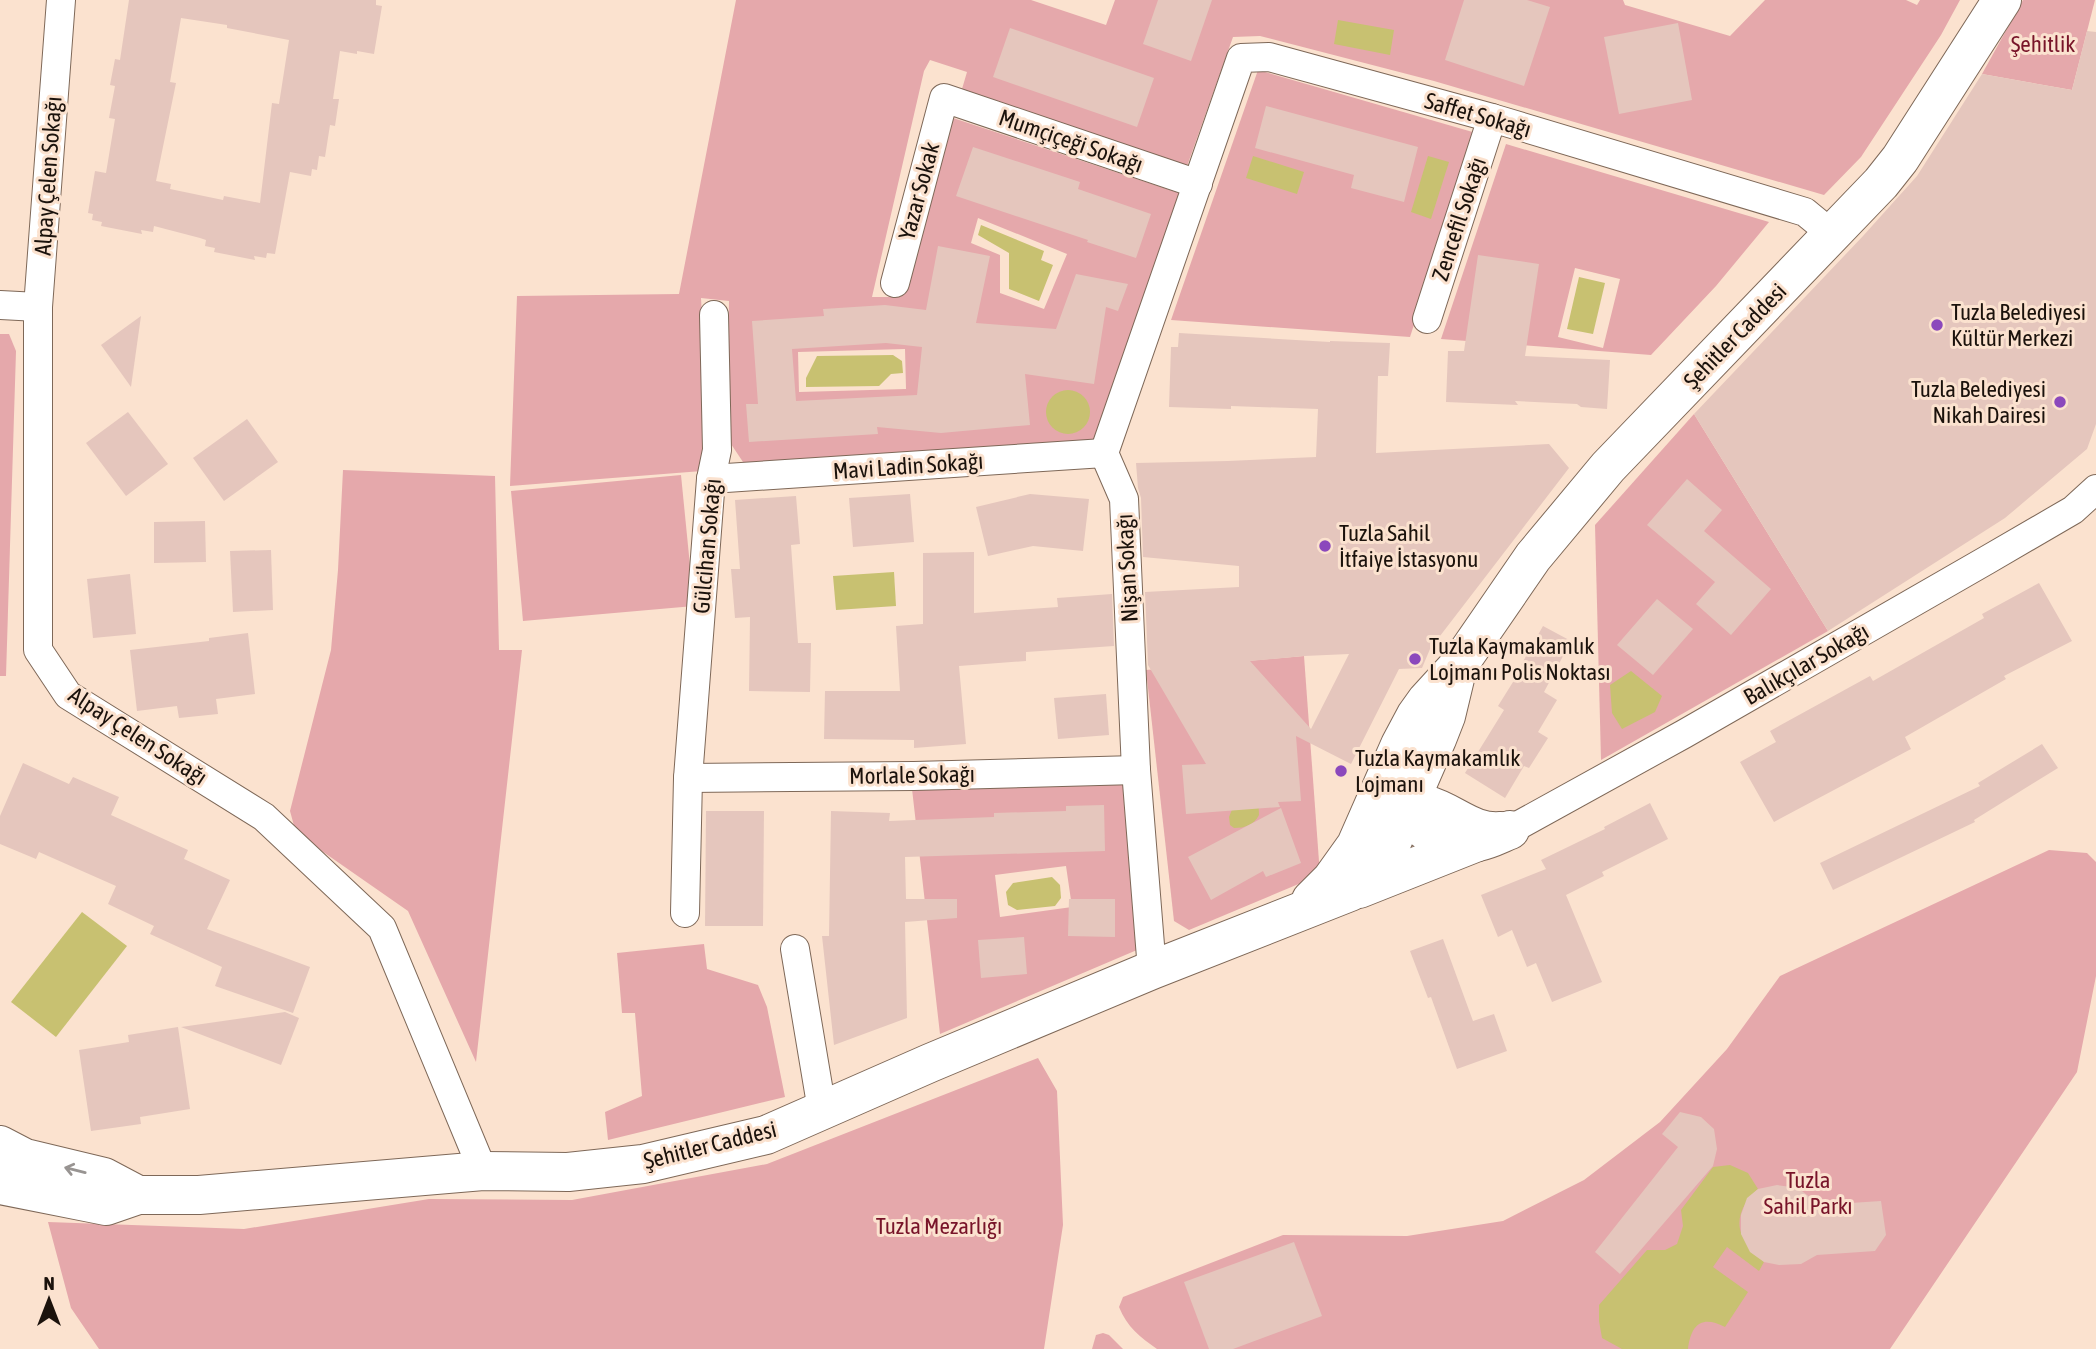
<svg xmlns="http://www.w3.org/2000/svg" width="2096" height="1349" font-family="'Asap Condensed',sans-serif">
	<style>
		.green { fill: #e5a8ab; fill-rule: evenodd }
		.water { fill: #c8c171 }
		.building { fill: #e5c6bd; fill-rule: evenodd }
		.lines { fill: none; stroke-linecap: round; stroke-linejoin: round }
		.street-casing { stroke: #7e6858; stroke-width: 30 }
		.primary-casing { stroke: #7e6858; stroke-width: 40 }
		.street { stroke: #fff; stroke-width: 28 }
		.primary { stroke: #fff; stroke-width: 38 }
		.oneway { stroke: #989492 }
		.poi-dot { fill: #8b48bc; stroke: #fbe2cf; stroke-width: 2.5 }
		.labels { text-anchor: middle; dominant-baseline: central; stroke-width: 6; stroke-linejoin: round; paint-order: stroke }
		.park-label { font-size: 23px; fill: #781429; stroke: #fbe2cf }
		.street-label { font-size: 23px; fill: #1b120c; stroke: #fbe2cf }
		.poi-label { font-size: 23px; fill: #1b120c; stroke: #fbe2cf; text-anchor: start }
	</style>
	<rect width="100%" height="100%" fill="#fbe2cf"/>
	<g class="green">
		<path d="M736 0H1031L1106 25 1115 0H1623L1625 5 1730 36 1765 0H1906L1917 5 1920 0H1960L1941 35 1861 157 1824 195 1434 81 1260 36 1233 37 1186 169 962 89 967 72 930 60 924 71 872 297H901L947 116 1182 194 1097 442 745 465 727 438 729 301 701 298 709 454 702 471 510 486 517 296 679 294ZM978 218 1067 254 1044 309 1000 293V255L971 243ZM905 349 906 389 799 392 798 352Z"/>
		<polygon points="2023,0 2095,0 2072,90 1982,74"/>
		<polygon points="1258,70 1476,133 1410,337 1171,320"/>
		<path d="M1506 144 1769 222 1716 286 1651 355 1441 339ZM1575 268 1620 279 1603 348 1558 337Z"/>
		<polygon points="0,334 9,334 16,351 6,676 0,676"/>
		<polygon points="1694,414 1828,631 1601,760 1595,525"/>
		<polygon points="343,470 495,476 499,650 522,650 476,1062 408,911 296,833 290,811 331,650 338,570"/>
		<polygon points="681,475 694,606 523,621 511,491"/>
		<polygon points="1304,656 1320,875 1189,930 1174,921 1146,670"/>
		<path d="M1131 782 1144 947 940 1034 912 789ZM1066 866 1072 907 1000 917 995 875Z"/>
		<path d="M2049 850 2087 853 2096 862V976L2077 1072 1890 1349H1157C1140 1337 1127 1327 1119 1307L1123 1297 1283 1235 1407 1236 1503 1221 1584 1180 1660 1122 1727 1049 1780 976Z"/>
		<polygon points="704,944 707,969 758,985 767,1007 785,1097 608,1140 605,1112 642,1096 635,1013 622,1013 617,953"/>
		<polygon points="1038,1058 1057,1091 1063,1225 1044,1349 99,1349 71,1308 48,1222 244,1229 429,1199 572,1200 767,1164"/>
		<polygon points="1103,1333 1109,1335 1123,1349 1092,1349 1096,1335"/>
	</g>
	<g class="water">
		<polygon points="1338,20 1394,30 1390,55 1334,44"/>
		<polygon points="1253,156 1304,172 1297,194 1246,178"/>
		<polygon points="1428,156 1449,162 1431,219 1411,212"/>
		<polygon points="981,225 1044,251 1041,260 1053,265 1039,301 1009,289 1009,253 978,235"/>
		<polygon points="1579,277 1605,283 1593,334 1567,329"/>
		<polygon points="893,355 902,361 903,373 891,374 879,386 806,387 806,378 817,356"/>
		<circle cx="1068" cy="412" r="22"/>
		<polygon points="894,572 896,606 836,610 833,576"/>
		<polygon points="1631,671 1662,696 1655,712 1622,729 1612,713 1610,685"/>
		<path d="M1256 750 1259 815C1254 825 1245 828 1234 828L1230 825 1229 817Z"/>
		<polygon points="1052,877 1060,885 1061,898 1055,906 1017,910 1008,905 1006,892 1013,883"/>
		<polygon points="82,912 127,946 56,1037 11,1002"/>
		<path d="M1730 1165 1748 1173 1758 1189C1746 1199 1734 1218 1742 1235 1746 1244 1758 1254 1764 1262L1759 1271 1727 1247 1713 1267 1748 1292 1725 1327C1702 1315 1691 1324 1688 1349H1622L1602 1338 1599 1321V1305L1647 1250H1665L1677 1244 1683 1226 1681 1210 1713 1167Z"/>
	</g>
	<g class="building">
		<path d="M129 0H376V5L382 6 374 54 357 51V54L340 51 333 99H339L335 126 330 125 325 157 319 156 317 170 312 169 311 176 290 172 275 254 267 253 266 258 254 256 255 260 214 252 215 248 205 246 206 240 200 238 154 226 153 232 141 230 142 234 101 226 102 222 92 220 93 214 88 213 95 171 106 173 115 119 109 118 115 86 110 85 115 59 120 60ZM181 18 227 25V28L289 40 279 104 272 103 260 203 224 196 223 200 170 189 171 184 156 181 176 83 170 82Z"/>
		<polygon points="1158,0 1212,0 1191,61 1143,44"/>
		<polygon points="1464,0 1527,0 1550,7 1524,86 1445,60"/>
		<polygon points="1678,23 1692,100 1619,114 1604,37"/>
		<polygon points="1010,28 1154,78 1137,127 993,77"/>
		<polygon points="2087,31 2096,32 2096,424 2087,449 2005,518 1828,631 1694,414 1863,236 1917,176 1982,74 2072,90"/>
		<polygon points="1266,106 1418,147 1404,202 1351,188 1354,175 1255,148"/>
		<polygon points="973,147 1080,182 1078,189 1151,214 1136,258 1087,242 1088,240 956,196"/>
		<path d="M938 246 990 256 976 323 1056 329 1076 274 1128 284 1118 311 1106 307 1094 384 1025 374 1030 425 941 433 877 427 878 434 749 442 746 404H758L752 321 824 316 823 309 885 305 926 310ZM886 343 922 347 917 395 796 401 792 349Z"/>
		<polygon points="1478,255 1539,264 1525,356 1610,360 1607,409 1581,407 1577,404 1515,401 1518,405 1446,402 1448,351 1464,351"/>
		<polygon points="141,316 131,387 101,345"/>
		<path d="M1179 333 1330 342V341L1390 343 1388 376H1378L1376 453 1549 444 1569 468 1430 649 1422 668 1399 669 1351 764 1296 736 1301 801 1278 802 1280 807 1186 814 1182 765 1206 764 1148 665 1145 592 1239 587V566L1143 557 1141 498 1138 488 1136 463 1228 461 1316 457 1318 409 1231 406V409L1169 407 1171 347H1178ZM1349 654 1311 729 1250 661 1304 656Z"/>
		<polygon points="128,412 168,464 126,496 86,443"/>
		<polygon points="247,419 278,462 224,501 193,458"/>
		<polygon points="1687,479 1722,510 1704,531 1771,589 1731,635 1696,604 1715,582 1647,525"/>
		<polygon points="910,494 914,542 853,547 849,498"/>
		<polygon points="1030,494 1089,499 1083,551 1033,546 988,556 976,507"/>
		<polygon points="796,496 800,544 791,545 798,643 811,643 810,692 749,691 750,617 735,618 731,569 740,569 735,500"/>
		<polygon points="205,521 206,562 154,563 154,522"/>
		<polygon points="271,550 273,610 233,612 230,551"/>
		<polygon points="974,552 974,613 1058,607 1057,598 1112,594 1114,646 1026,652 1026,661 959,666 966,744 914,748 914,740 824,739 825,691 900,691 896,626 923,624 923,553"/>
		<polygon points="130,574 136,634 93,638 87,579"/>
		<polygon points="2039,583 2072,641 2004,676 2006,679 1905,737 1911,749 1774,822 1740,762 1776,742 1770,731 1870,676 1873,681 1984,618 1982,614"/>
		<polygon points="1657,599 1693,629 1653,675 1617,645"/>
		<polygon points="1543,626 1571,641 1544,692 1557,700 1538,732 1548,738 1529,768 1524,766 1505,798 1465,773 1504,710 1498,706 1523,666 1521,665"/>
		<polygon points="248,633 255,694 216,699 218,714 179,718 177,706 137,711 130,650 209,641 209,638"/>
		<polygon points="1106,694 1109,735 1058,739 1054,698"/>
		<polygon points="2042,744 2058,768 1974,820 1975,822 1833,890 1820,863 1980,786 1978,783"/>
		<polygon points="23,763 69,784 73,777 119,797 111,815 188,850 184,859 230,880 207,929 310,967 293,1013 215,986 222,967 150,934 154,926 108,904 116,886 39,852 36,859 0,844 0,816"/>
		<polygon points="1650,803 1668,839 1602,872 1604,876 1566,895 1602,982 1552,1002 1536,963 1527,967 1512,930 1498,937 1481,895 1546,869 1541,860 1605,829 1604,827"/>
		<polygon points="1104,805 1105,851 905,857 906,899 957,899 957,918 905,922 907,1018 834,1045 822,936 829,936 831,811 890,813 889,821 994,817 994,813 1066,811 1066,806"/>
		<polygon points="1281,808 1301,863 1266,877 1263,871 1211,900 1188,857"/>
		<polygon points="706,811 764,811 763,926 705,926"/>
		<polygon points="1069,899 1115,899 1115,937 1068,936"/>
		<polygon points="1024,937 1027,974 981,978 978,940"/>
		<polygon points="1443,939 1473,1021 1494,1014 1507,1051 1457,1069 1431,997 1428,998 1410,951"/>
		<polygon points="285,1012 299,1018 281,1065 181,1027"/>
		<polygon points="178,1027 190,1109 140,1117 141,1124 91,1131 79,1050 129,1042 128,1035"/>
		<polygon points="1680,1112 1701,1117 1714,1129 1717,1149 1713,1166 1620,1274 1595,1252 1678,1147 1662,1134"/>
		<polygon points="1777,1185 1798,1188 1820,1205 1881,1201 1886,1235 1875,1251 1817,1255 1801,1264 1779,1265 1764,1262 1750,1252 1741,1234 1741,1215 1747,1198 1758,1189"/>
		<polygon points="1294,1242 1322,1316 1233,1349 1209,1349 1184,1282"/>
	</g>
	<g class="lines">
		<g class="street-casing">
			<g id="street">
				<polyline points="61,0 38,307 38,650 68,695 264,817 382,928 483,1171"/>
				<polyline points="895,283 944,98 1198,184"/>
				<polyline points="0,305 38,307"/>
				<polyline points="1427,319 1492,118"/>
				<polyline points="711,479 1104,453"/>
				<polyline points="688,778 914,776 1136,770"/>
				<polyline points="1510,830 1684,734 1987,560 2073,510 2096,489"/>
				<polyline points="685,913 688,778 711,479 717,450 714,315"/>
				<polyline points="795,949 822,1110"/>
				<polyline points="1152,970 1136,770 1124,499 1104,453 1241,58 1269,57 1492,118 1805,212 1833,235"/>
			</g>
		</g>
		<g class="primary-casing">
			<g id="primary">
				<path d="M1395 791C1408 826 1441 849 1478 842 1489 840 1500 834 1510 830"/>
				<path d="M1390 804C1441 792 1461 835 1501 831"/>
				<polyline points="1359,889 1475,843"/>
				<polyline points="1311,900 1331,880 1356,845 1400,745 1416,715 1426,701 1458,666 1533,557 1608,467 1881,183 1900,159 2002,0"/>
				<polyline points="0,1145 25,1158 104,1177 138,1195"/>
				<polyline points="0,1185 106,1206 138,1195 199,1195 483,1171 568,1172 643,1164 766,1135 930,1063 1152,970 1350,892 1367,878 1380,864 1390,847 1437,739 1446,716 1458,666"/>
			</g>
		</g>
		<use href="#street" class="street"/>
		<use href="#primary" class="primary"/>
	</g>
	<defs><path id="oneway-shaft" d="M-6 0H5M1.5-3L5.5 0L1.5 3" fill="none" stroke-width="1.6" stroke-linecap="round" stroke-linejoin="round" transform="scale(1.75)"/></defs>
	<use class="oneway" href="#oneway-shaft" transform="translate(75 1170) rotate(-166)"/>
	<g class="poi-dot">
		<circle cx="1937" cy="325" r="7"/>
		<circle cx="2060" cy="402" r="7"/>
		<circle cx="1325" cy="546" r="7"/>
		<circle cx="1415" cy="659" r="7"/>
		<circle cx="1341" cy="771" r="7"/>
	</g>
	<g class="labels">
		<g class="park-label">
			<text x="2043" y="44">Şehitlik</text>
			<text x="1808" y="1180">Tuzla<tspan x="1808" dy="26">Sahil Parkı</tspan></text>
			<text x="939" y="1226">Tuzla Mezarlığı</text>
		</g>
		<g class="street-label">
			<text transform="translate(1478 115) rotate(16)">Saffet Sokağı</text>
			<text transform="translate(1071 141) rotate(19)">Mumçiçeği Sokağı</text>
			<text transform="translate(48 176) rotate(-86)">Alpay Çelen Sokağı</text>
			<text transform="translate(919 191) rotate(-75)">Yazar Sokak</text>
			<text transform="translate(1459 219) rotate(-72)">Zencefil Sokağı</text>
			<text transform="translate(1735 336) rotate(-46)">Şehitler Caddesi</text>
			<text transform="translate(908 466) rotate(-4)">Mavi Ladin Sokağı</text>
			<text transform="translate(707 546) rotate(-85)">Gülcihan Sokağı</text>
			<text transform="translate(1127 568) rotate(-93)">Nişan Sokağı</text>
			<text transform="translate(1806 664) rotate(-30)">Balıkçılar Sokağı</text>
			<text transform="translate(138 736) rotate(33)">Alpay Çelen Sokağı</text>
			<text transform="translate(912 775) rotate(-1)">Morlale Sokağı</text>
			<text transform="translate(710 1145) rotate(-14)">Şehitler Caddesi</text>
		</g>
		<g class="poi-label">
			<text x="1951" y="312">Tuzla Belediyesi<tspan x="1951" dy="26">Kültür Merkezi</tspan></text>
			<text x="2046" y="389" text-anchor="end">Tuzla Belediyesi<tspan x="2046" dy="26">Nikah Dairesi</tspan></text>
			<text x="1339" y="533">Tuzla Sahil<tspan x="1339" dy="26">İtfaiye İstasyonu</tspan></text>
			<text x="1429" y="646">Tuzla Kaymakamlık<tspan x="1429" dy="26">Lojmanı Polis Noktası</tspan></text>
			<text x="1355" y="758">Tuzla Kaymakamlık<tspan x="1355" dy="26">Lojmanı</tspan></text>
		</g>
	</g>
	<g transform="translate(49 1300)" stroke="#fbe2cf" stroke-width="5" paint-order="stroke">
	<path d="M0-5L12 26L0 18L-12 26Z" fill="#1b120c"/>
	<text y="-10" font-size="19" font-weight="bold" text-anchor="middle" fill="#1b120c">N</text>
	</g>
</svg>
